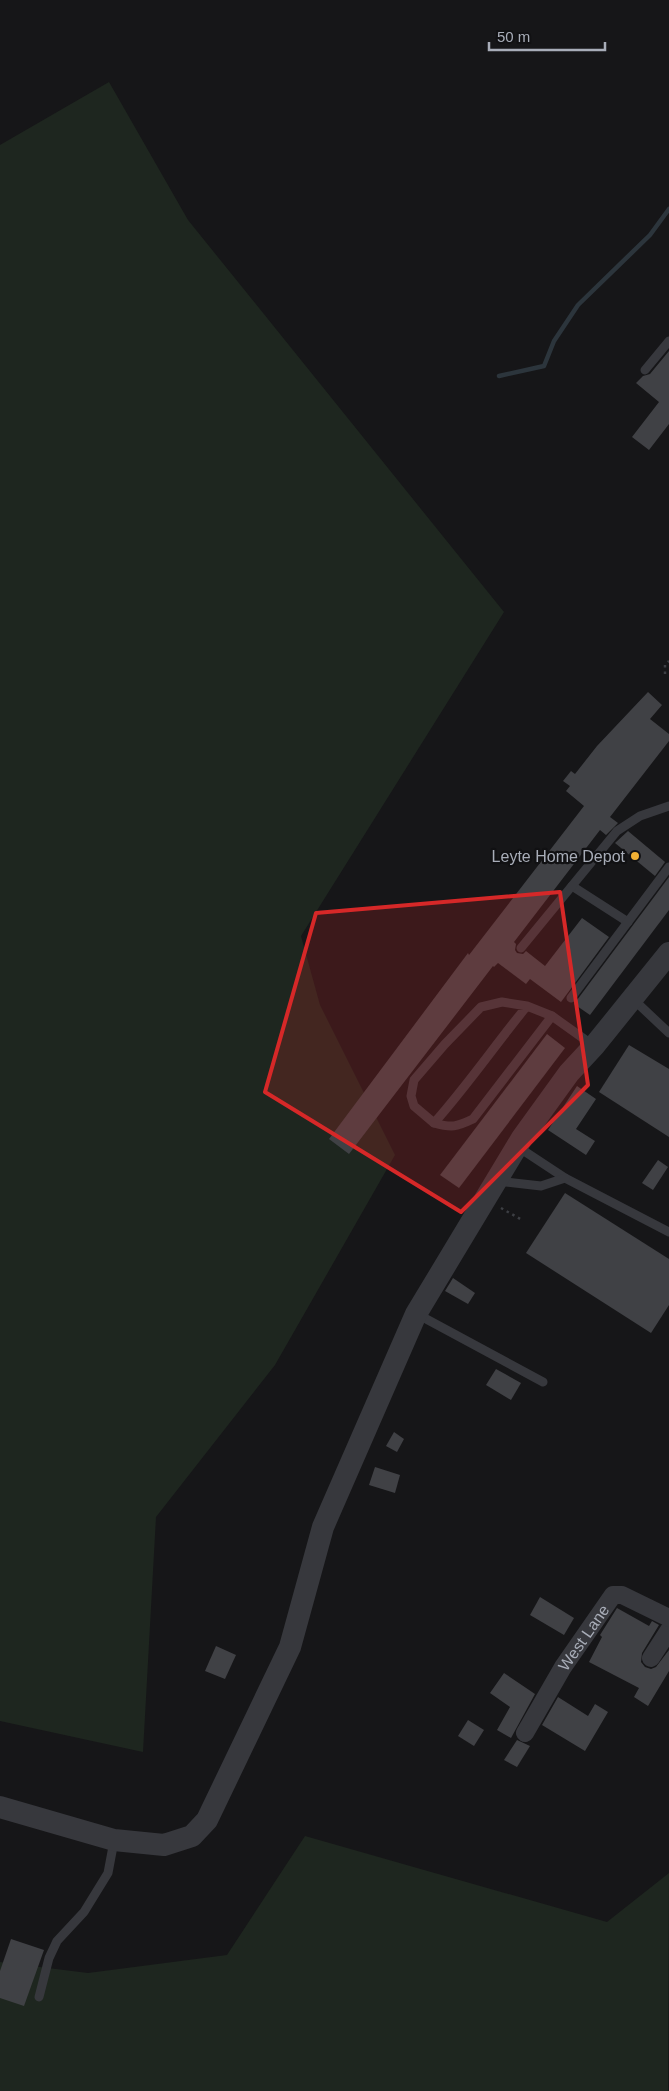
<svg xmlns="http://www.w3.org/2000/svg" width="669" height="2091" font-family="Arial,sans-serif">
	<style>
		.green { fill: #1e261f }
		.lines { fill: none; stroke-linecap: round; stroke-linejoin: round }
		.stream { stroke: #2c353c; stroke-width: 4.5 }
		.building { fill: #404145 }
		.path { stroke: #3d3f44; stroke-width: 2.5; stroke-dasharray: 2.5 4; stroke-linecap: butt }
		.service { stroke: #37383d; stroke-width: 9 }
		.minor { stroke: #37383d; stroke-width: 18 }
		.tertiary { stroke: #37383d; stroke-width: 22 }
		.marked { fill: #d62828; fill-opacity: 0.2; stroke: #d62828; stroke-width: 4; stroke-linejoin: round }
		.poi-dot { fill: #f2b134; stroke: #111113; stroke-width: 2 }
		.labels { text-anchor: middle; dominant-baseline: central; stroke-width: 4.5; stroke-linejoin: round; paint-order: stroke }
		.poi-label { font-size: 16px; fill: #a8adb8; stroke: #111113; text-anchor: end }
		.street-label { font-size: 16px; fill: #a8adb8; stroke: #111113 }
	</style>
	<rect width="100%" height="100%" fill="#161618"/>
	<g class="green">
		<polygon points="109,82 188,220 504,612 301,936 320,1005 395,1155 275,1365 156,1517 143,1752 0,1721 0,145"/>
		<polygon points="305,1836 607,1922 669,1873 668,2091 0,2091 0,1962 88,1973 227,1955"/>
	</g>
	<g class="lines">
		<polyline class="stream" points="499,376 544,366 554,341 578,305 650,235 669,209"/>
	</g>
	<g class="building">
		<polygon points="669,351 669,424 649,450 632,437 659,402 636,383 643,376 650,374"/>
		<polygon points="648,692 662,705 650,719 669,734 669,741 610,817 618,823 606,835 600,830 514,942 516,944 515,950 517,953 523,954 526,951 545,966 582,918 609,937 561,1002 530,979 526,984 498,963 494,967 493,966 349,1154 329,1139 468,953 469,955 584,806 566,791 570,786 563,781 571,771 575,774 597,746"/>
		<polygon points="628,831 665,862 655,876 615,843"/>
		<polygon points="669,877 669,910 590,1015 574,1004"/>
		<polygon points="547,1034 565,1048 459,1188 440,1175"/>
		<polygon points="629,1045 669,1069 669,1137 599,1092"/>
		<polygon points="577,1086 596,1099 576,1129 595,1141 586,1155 548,1130"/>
		<polygon points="658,1160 668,1167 653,1190 642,1183"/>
		<polygon points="565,1193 669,1259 669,1305 651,1333 526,1253"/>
		<polygon points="453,1278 475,1293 468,1304 445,1291"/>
		<polygon points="496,1369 521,1383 511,1400 486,1385"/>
		<polygon points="394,1432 404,1439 397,1452 386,1446"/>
		<polygon points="375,1467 400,1475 395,1493 369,1485"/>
		<polygon points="540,1597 574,1618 564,1635 530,1615"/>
		<polygon points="617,1608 649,1626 652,1621 659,1625 642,1653 641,1662 645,1667 651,1669 656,1667 669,1650 669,1671 648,1706 634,1697 639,1688 589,1662 602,1637 600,1635"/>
		<polygon points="216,1646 236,1655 225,1679 205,1671"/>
		<polygon points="504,1673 535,1694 511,1738 497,1730 510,1707 490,1693"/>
		<polygon points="558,1697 588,1716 595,1704 608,1712 585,1751 542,1725"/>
		<polygon points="468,1720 484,1730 474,1746 458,1736"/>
		<polygon points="517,1740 530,1746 517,1767 504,1760"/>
		<polygon points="11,1939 44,1950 24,2006 0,1998 0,1971"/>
	</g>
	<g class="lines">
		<g class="path">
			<polyline points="665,674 665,665 669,661"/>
			<polyline points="501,1208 522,1220"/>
		</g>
		<g class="service">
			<polyline points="645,370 669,341"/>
			<polyline points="572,886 628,922"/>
			<polyline points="521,948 617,831 640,816 669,806"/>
			<polyline points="571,998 669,867"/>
			<polyline points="633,999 669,1033"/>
			<path d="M527 1006C495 1045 467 1086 434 1123L414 1106 411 1096 414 1080 445 1044 481 1007 502 1002 527 1006 552 1016 594 1046"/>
			<path d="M434 1123C452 1128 456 1127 473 1119L552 1016"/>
			<polyline points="518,1147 565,1178 669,1232"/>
			<polyline points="497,1181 541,1186 565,1178"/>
			<polyline points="417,1314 543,1382"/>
			<polyline points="39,1997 49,1958 57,1941 84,1912 108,1873 114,1841"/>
		</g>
		<g class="minor">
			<polyline points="651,1658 669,1630"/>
			<path id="s1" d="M525 1733 563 1667 613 1595H622L669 1618"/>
		</g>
		<polyline class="tertiary" points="0,1807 114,1840 164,1845 192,1836 207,1820 290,1647 323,1527 416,1314 522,1138 569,1073 594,1046 669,953"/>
	</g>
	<path class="marked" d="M560 892 588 1085 461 1212 265 1092 316 913Z"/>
	<circle class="poi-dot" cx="635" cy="856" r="5"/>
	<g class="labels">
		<g class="poi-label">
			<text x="625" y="856">Leyte Home Depot</text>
		</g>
		<g class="street-label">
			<text stroke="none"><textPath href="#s1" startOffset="112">West Lane</textPath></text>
		</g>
	</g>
	<path d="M489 42v8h116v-8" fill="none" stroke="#a8adb8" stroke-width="2.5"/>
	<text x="497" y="42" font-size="15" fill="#a8adb8" stroke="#111113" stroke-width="4" paint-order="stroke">50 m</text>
</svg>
